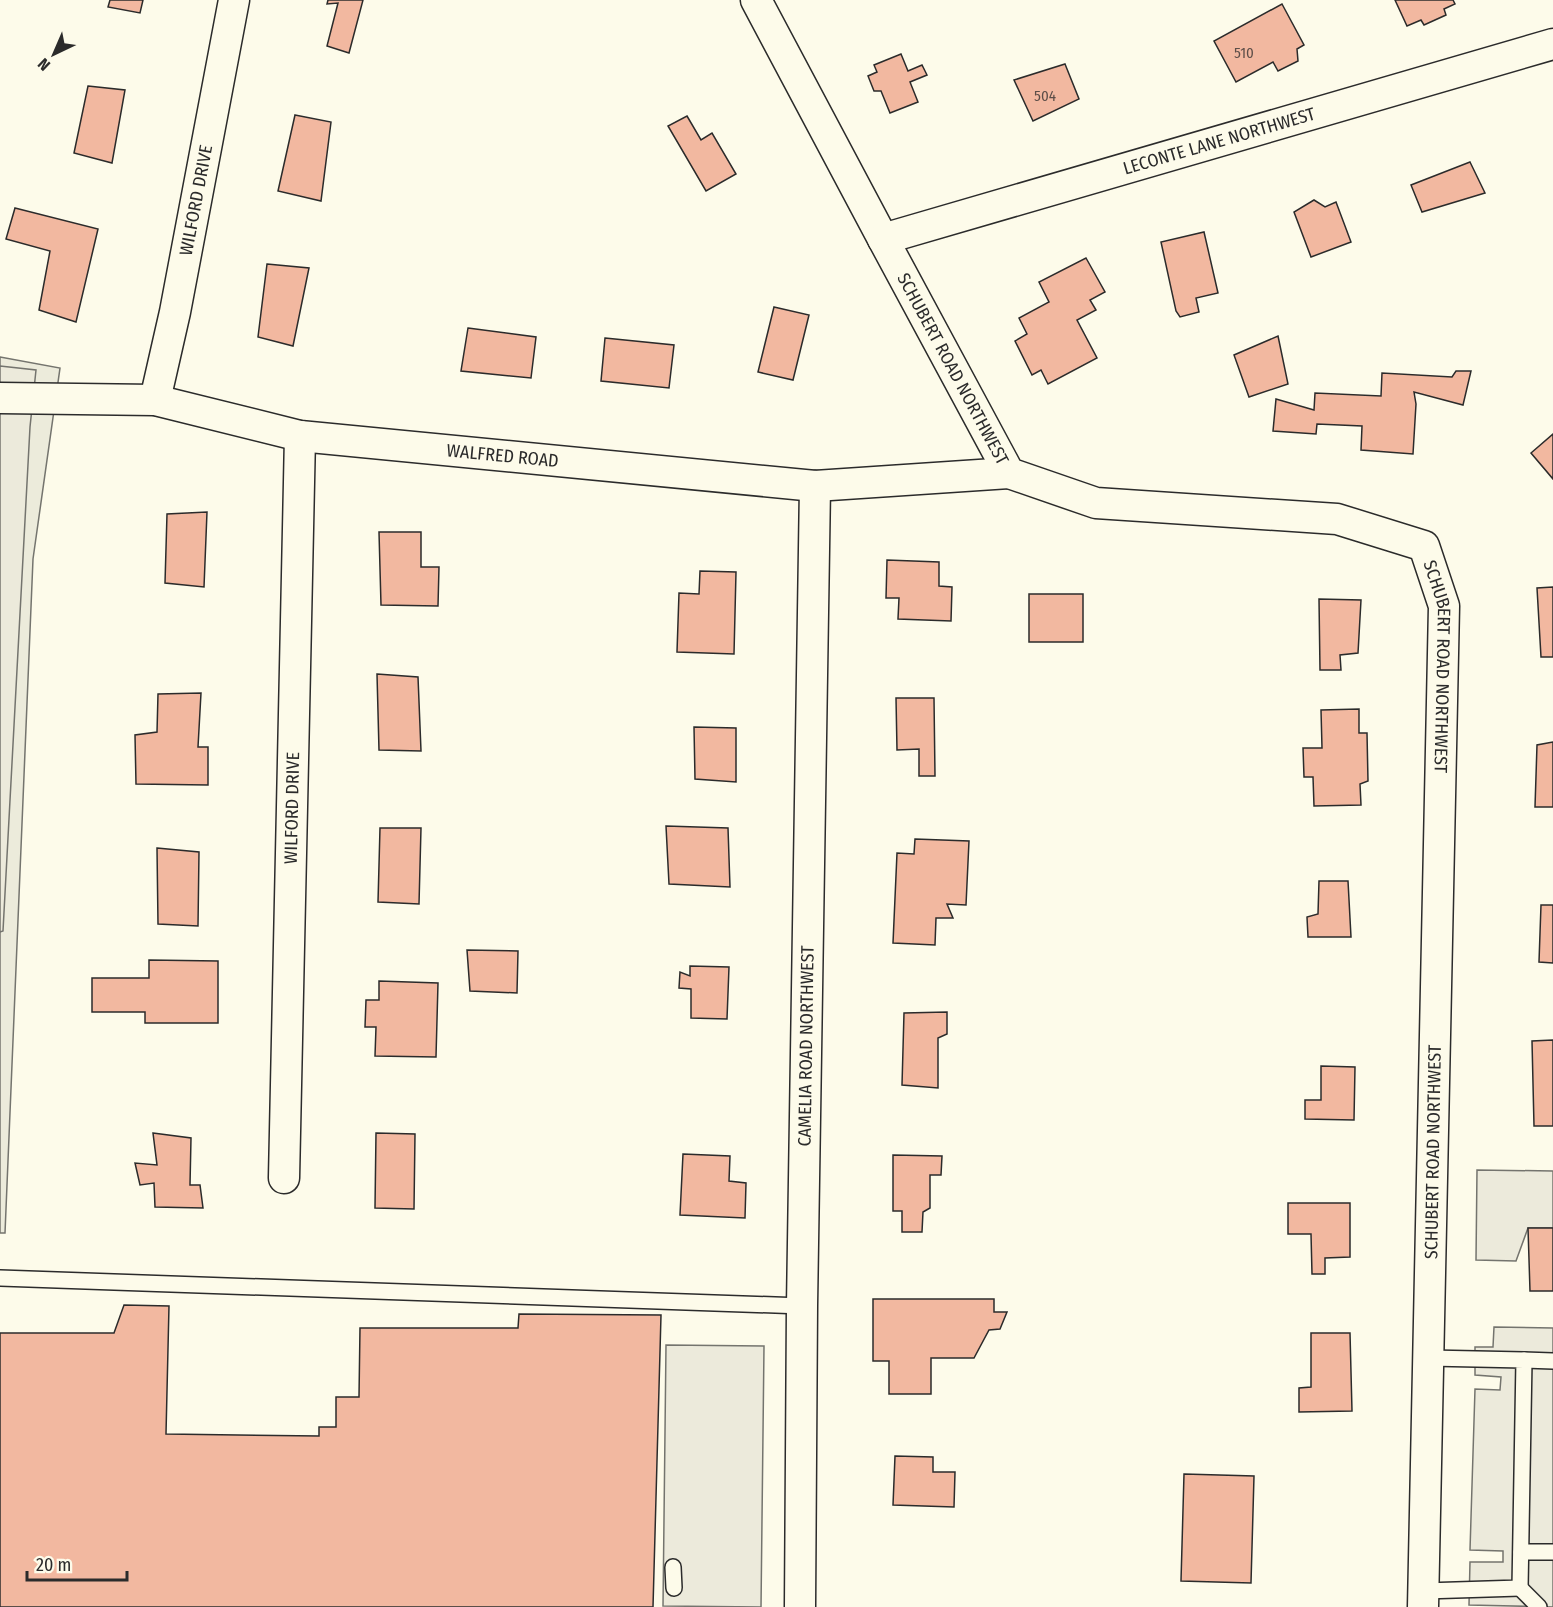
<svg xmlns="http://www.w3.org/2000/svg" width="1553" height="1607" font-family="'Fira Sans Condensed',sans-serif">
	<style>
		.green { fill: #ecebdb; stroke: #74746e; stroke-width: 1.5 }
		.parking { fill: #eceadb; stroke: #74746e; stroke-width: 1.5 }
		.building { fill: #f2b8a0; stroke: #2b2b2b; stroke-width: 1.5 }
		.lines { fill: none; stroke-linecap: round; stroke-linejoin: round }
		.lane-casing { stroke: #2b2b2b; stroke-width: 18 }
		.street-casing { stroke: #2b2b2b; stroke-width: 33 }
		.lane { stroke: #fdfbea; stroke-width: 15 }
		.street { stroke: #fdfbea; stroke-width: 30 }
		.labels { text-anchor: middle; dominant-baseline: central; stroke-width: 4.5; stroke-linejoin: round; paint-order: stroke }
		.number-label { font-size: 15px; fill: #5d4e48 }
		.street-label { font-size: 18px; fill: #2b2b2b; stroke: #fdfbea }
	</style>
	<rect width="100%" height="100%" fill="#fdfbea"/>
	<polygon class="green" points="0,357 60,368 33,559 5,1233 0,1233"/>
	<g class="parking">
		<polygon points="0,366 36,370 30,427 3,931 0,932"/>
		<polygon points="1477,1170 1553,1171 1553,1228 1528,1228 1516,1261 1476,1260"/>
		<polygon points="1494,1327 1553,1328 1553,1607 1469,1605 1470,1562 1503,1562 1503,1551 1470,1550 1475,1389 1500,1390 1501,1377 1475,1375 1475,1347 1493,1347"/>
		<polygon points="666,1345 764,1346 761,1607 663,1606"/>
	</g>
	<g class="building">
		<polygon points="110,0 143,0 140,13 108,7"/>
		<polygon points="328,0 363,0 349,53 327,46 338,3 327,4"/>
		<polygon points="1395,0 1453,0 1455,4 1444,9 1446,15 1424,25 1421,20 1407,26"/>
		<polygon points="1282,4 1304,45 1297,49 1298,61 1278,71 1273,62 1236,82 1214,41"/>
		<polygon points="901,54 908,71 922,65 927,75 910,82 918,102 890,113 881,91 874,91 868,76 877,72 874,65"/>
		<polygon points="1065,64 1079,99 1033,121 1014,80"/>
		<polygon points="88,86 125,90 112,163 74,153"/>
		<polygon points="295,115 331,122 321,201 278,191"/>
		<polygon points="687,116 701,140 712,133 736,174 706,191 668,126"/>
		<polygon points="1470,162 1485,193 1422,212 1411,185"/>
		<polygon points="1314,200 1325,207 1336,202 1351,242 1311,257 1294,212"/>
		<polygon points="15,208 98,229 76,322 39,310 50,251 6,239"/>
		<polygon points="1204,232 1218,293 1196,298 1199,312 1180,317 1176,311 1161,242"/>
		<polygon points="1086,258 1105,292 1090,300 1096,310 1077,320 1097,358 1048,384 1041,370 1032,375 1015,341 1027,334 1019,318 1049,302 1039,282"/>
		<polygon points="267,264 309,268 293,346 258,337"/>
		<polygon points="774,307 809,315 793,380 758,372"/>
		<polygon points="468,328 536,337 531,378 461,371"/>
		<polygon points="1278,336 1288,384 1249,397 1234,355"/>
		<polygon points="605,338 674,345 669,388 601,381"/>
		<polygon points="1456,371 1471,371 1463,405 1414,392 1416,404 1413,454 1361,450 1362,426 1317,424 1316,434 1273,431 1276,399 1314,410 1315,393 1381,396 1382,373 1452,377"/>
		<polygon points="1553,434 1553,479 1531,453"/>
		<polygon points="207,512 204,587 165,583 167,514"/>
		<polygon points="379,532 421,532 421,567 439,567 438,606 381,605"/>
		<polygon points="887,560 939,562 939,586 952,587 951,621 898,619 899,598 886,598"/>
		<polygon points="700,571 736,572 734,654 677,652 679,593 699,594"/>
		<polygon points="1553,587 1553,657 1541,657 1537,588"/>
		<rect x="1029" y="594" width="54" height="48"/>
		<polygon points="1319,599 1361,600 1358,653 1340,655 1341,670 1320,670"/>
		<polygon points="377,674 418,677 421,751 379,750"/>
		<polygon points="201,693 198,747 208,747 208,785 136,784 135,735 157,732 158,694"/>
		<polygon points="896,698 934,698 935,776 919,776 919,749 897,750"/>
		<polygon points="1359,709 1359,733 1367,733 1368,781 1360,784 1361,805 1314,806 1313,777 1304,777 1303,748 1322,748 1321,710"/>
		<polygon points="694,727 736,728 736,782 695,779"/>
		<polygon points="1553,742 1553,807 1535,807 1537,745"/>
		<polygon points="666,826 728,828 730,887 669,884"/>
		<polygon points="380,828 421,828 419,904 378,902"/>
		<polygon points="915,839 969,841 966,905 947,904 953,918 936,918 935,945 893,943 897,853 914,854"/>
		<polygon points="157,848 199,852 198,926 158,924"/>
		<polygon points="1319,881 1348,881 1351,937 1308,937 1307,917 1318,914"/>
		<polygon points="1541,905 1553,905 1553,963 1539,962"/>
		<polygon points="467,950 518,951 517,993 470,991"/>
		<polygon points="149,960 218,961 218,1023 145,1023 145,1012 92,1012 92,978 149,978"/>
		<polygon points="690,966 729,967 727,1019 691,1018 691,989 679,988 680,972 690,976"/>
		<polygon points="379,981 438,983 436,1057 375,1056 376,1027 365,1027 366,1000 379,1000"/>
		<polygon points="947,1012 947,1034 938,1038 938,1088 902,1085 904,1013"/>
		<polygon points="1553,1040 1553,1126 1534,1126 1532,1041"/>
		<polygon points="1321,1066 1355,1067 1354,1120 1305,1119 1305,1100 1321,1100"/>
		<polygon points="153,1133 191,1138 190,1185 200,1185 203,1208 155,1207 154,1183 140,1185 135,1163 157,1165"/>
		<polygon points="376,1133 415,1134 414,1209 375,1208"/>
		<polygon points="683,1154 730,1156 729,1181 746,1183 745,1218 680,1215"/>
		<polygon points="893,1155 942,1156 941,1175 930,1175 930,1208 923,1212 922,1232 902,1232 902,1211 893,1211"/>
		<polygon points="1288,1203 1350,1203 1350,1257 1325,1258 1325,1274 1312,1274 1311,1234 1288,1234"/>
		<polygon points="1528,1228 1553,1228 1553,1291 1530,1291"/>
		<polygon points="873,1299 994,1299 994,1312 1007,1312 1000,1329 989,1330 974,1358 931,1358 931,1394 889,1394 889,1361 873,1361"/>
		<polygon points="124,1305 169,1306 166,1434 319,1436 319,1427 336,1427 336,1397 359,1397 360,1328 518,1328 519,1314 661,1315 653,1607 0,1607 0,1333 114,1333"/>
		<polygon points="1311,1333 1350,1333 1352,1411 1299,1412 1299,1388 1311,1387"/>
		<polygon points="895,1456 933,1457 933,1472 955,1472 954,1507 893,1505"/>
		<polygon points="1184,1474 1254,1476 1251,1583 1181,1581"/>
	</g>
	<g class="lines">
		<g class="lane-casing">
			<g id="lane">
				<polyline points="0,1278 802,1306"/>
				<polyline points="1524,1360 1553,1361"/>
				<polyline points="1521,1552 1553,1552"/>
				<polyline points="673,1567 674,1588"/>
				<polyline points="1520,1588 1539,1607"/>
				<polyline points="1424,1591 1520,1588 1524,1360 1429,1358"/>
			</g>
		</g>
		<g class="street-casing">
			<g id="street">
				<path id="s1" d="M756 0 883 239 1009 473 1096 503 1337 519 1424 546 1444 606 1423 1607"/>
				<path id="s2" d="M883 239 1553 44"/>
				<path id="s3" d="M0 398 155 400 300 436 815 486 1009 473"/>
				<path id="s4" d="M155 400 175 312 234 0"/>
				<path id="s5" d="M284 1178 300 436"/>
				<path id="s6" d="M800 1607 802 1306 815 486"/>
			</g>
		</g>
		<use href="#lane" class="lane"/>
		<use href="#street" class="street"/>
	</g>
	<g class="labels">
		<g class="number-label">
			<text x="1244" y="53">510</text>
			<text x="1045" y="96">504</text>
		</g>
		<g class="street-label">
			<text stroke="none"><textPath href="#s2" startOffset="350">LECONTE LANE NORTHWEST</textPath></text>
			<text stroke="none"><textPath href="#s4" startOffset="204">WILFORD DRIVE</textPath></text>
			<text stroke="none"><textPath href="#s1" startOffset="418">SCHUBERT ROAD NORTHWEST</textPath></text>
			<text stroke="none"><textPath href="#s3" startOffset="508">WALFRED ROAD</textPath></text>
			<text stroke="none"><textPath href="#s1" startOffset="1084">SCHUBERT ROAD NORTHWEST</textPath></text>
			<text stroke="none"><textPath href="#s5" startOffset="370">WILFORD DRIVE</textPath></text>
			<text stroke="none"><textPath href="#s6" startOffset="561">CAMELIA ROAD NORTHWEST</textPath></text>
			<text transform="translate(1433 1152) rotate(-89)">SCHUBERT ROAD NORTHWEST</text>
		</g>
	</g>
	<g transform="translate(54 54) rotate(224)" stroke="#fdfbea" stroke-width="4.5" paint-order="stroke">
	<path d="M0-4.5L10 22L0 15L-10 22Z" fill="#2b2b2b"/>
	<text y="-9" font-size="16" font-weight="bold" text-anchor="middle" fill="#2b2b2b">N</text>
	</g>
	<path d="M27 1571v9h100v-9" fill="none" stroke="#2b2b2b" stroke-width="3"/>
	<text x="36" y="1571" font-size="18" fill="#2b2b2b" stroke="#fdfbea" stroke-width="4.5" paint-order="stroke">20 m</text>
</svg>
